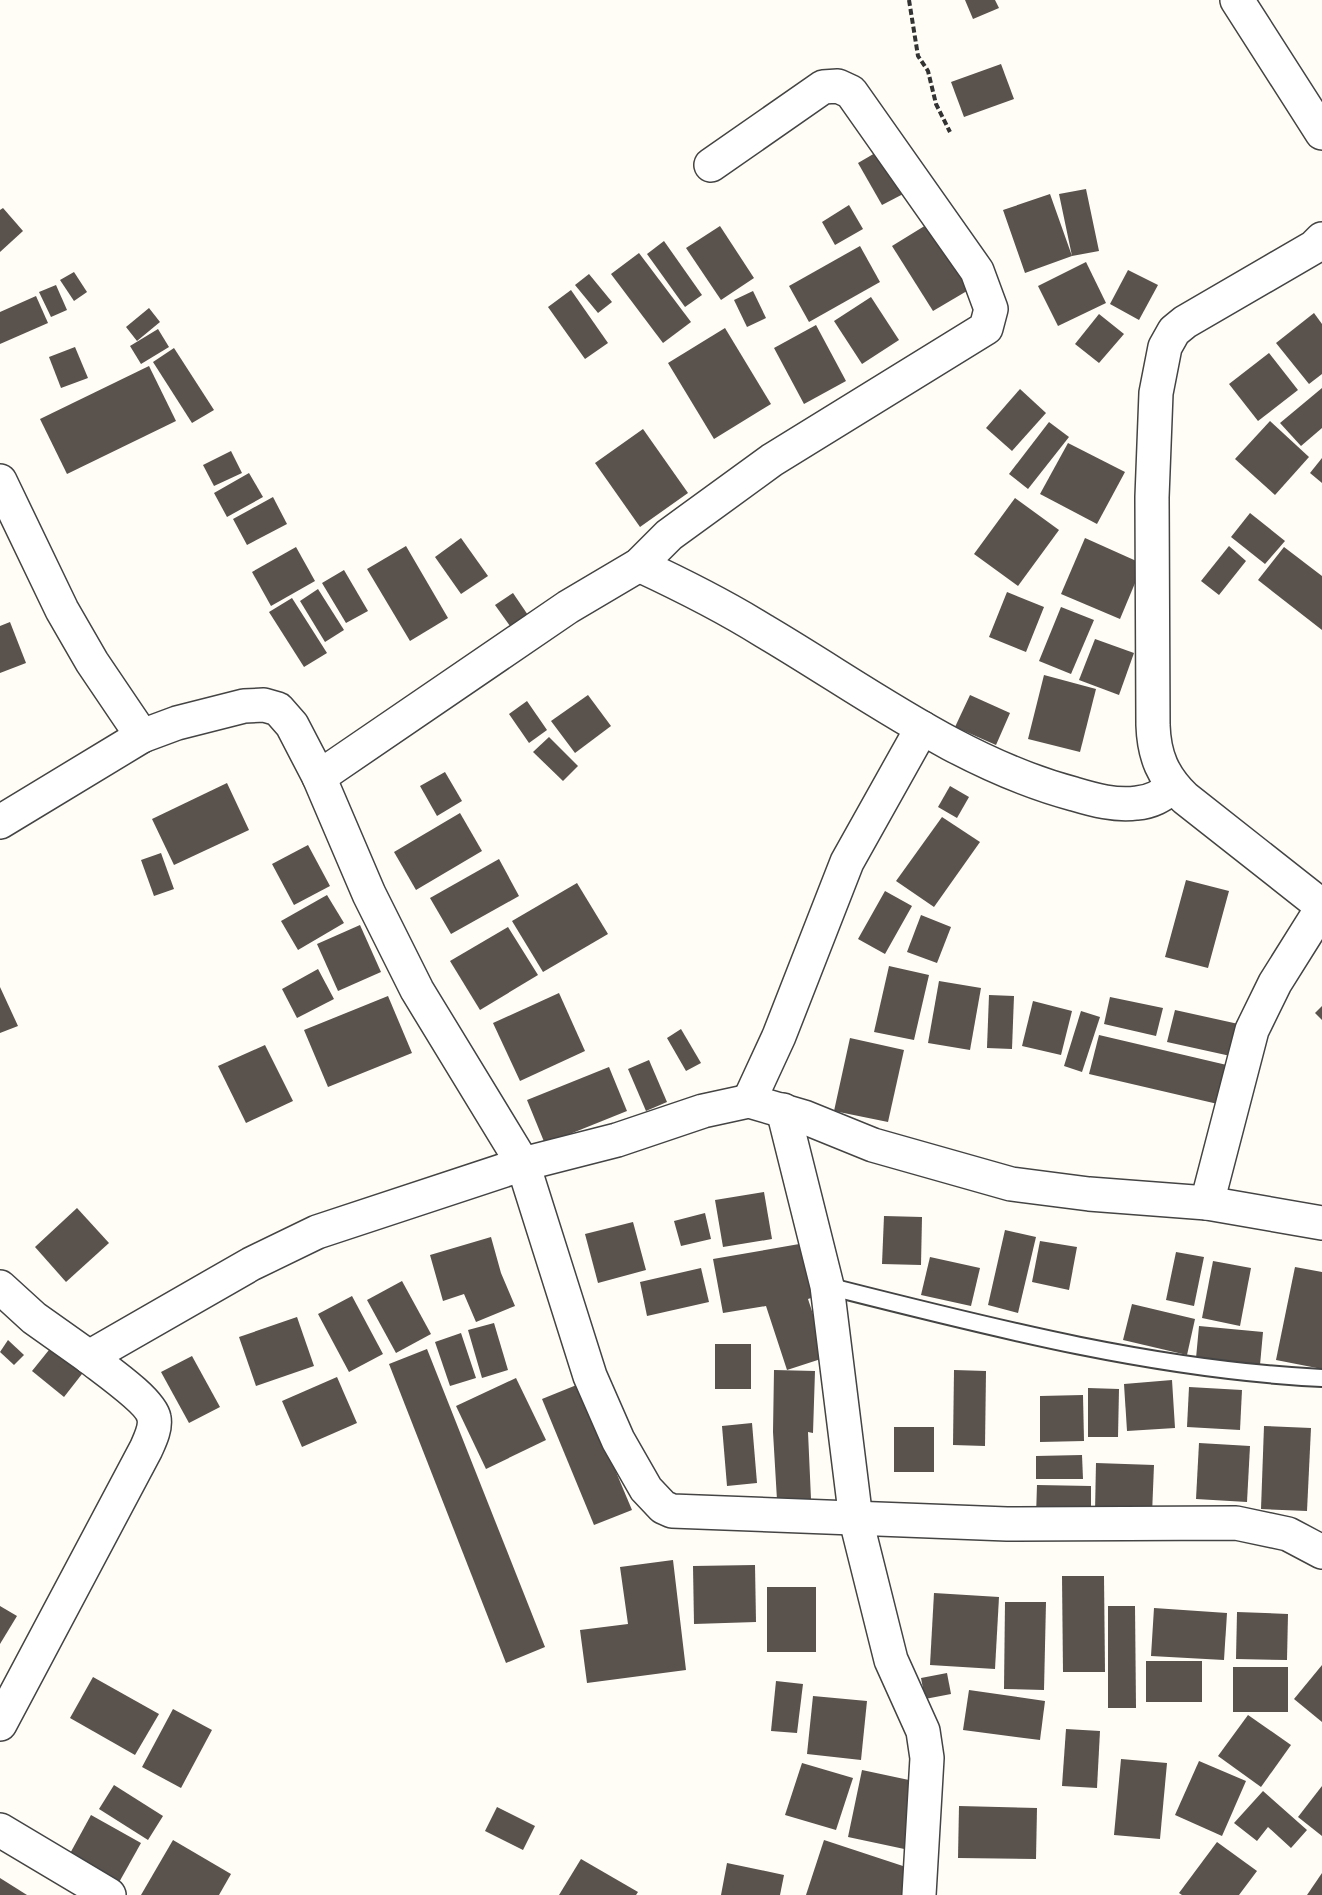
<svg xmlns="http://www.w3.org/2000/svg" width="1322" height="1895" font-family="Bitter,serif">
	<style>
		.building { fill: #5a524d }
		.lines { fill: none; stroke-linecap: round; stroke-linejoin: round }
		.service-casing { stroke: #444; stroke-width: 20 }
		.minor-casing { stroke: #444; stroke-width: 36 }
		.path { stroke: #333; stroke-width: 4; stroke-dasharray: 6 3; stroke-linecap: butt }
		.service { stroke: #fff; stroke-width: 16 }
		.minor { stroke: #fff; stroke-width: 33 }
	</style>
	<rect width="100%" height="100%" fill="#fffdf5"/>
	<g class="building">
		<polygon points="965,0 995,0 999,8 973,19"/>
		<polygon points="1001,64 1014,99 964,117 951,82"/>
		<polygon points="882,149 907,192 882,205 858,163"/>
		<polygon points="1086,189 1099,251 1072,256 1025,273 1003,210 1050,194 1072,256 1059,194"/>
		<polygon points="849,205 863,229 835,245 822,222"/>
		<polygon points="3,208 23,231 0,252 0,210"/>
		<polygon points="931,222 972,288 933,311 892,246"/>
		<polygon points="720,226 754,278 721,300 686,248"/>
		<polygon points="664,241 702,295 685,307 647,254"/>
		<polygon points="860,246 880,282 809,322 789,286"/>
		<polygon points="639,253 691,322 663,343 611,274"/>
		<polygon points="1086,262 1106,303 1058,326 1038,286"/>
		<polygon points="1128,270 1158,285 1139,320 1110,304"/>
		<polygon points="74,272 87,292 74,301 60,280"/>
		<polygon points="589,274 612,302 598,313 575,285"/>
		<polygon points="56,285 67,310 51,317 39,292"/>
		<polygon points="571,290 608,343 585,359 548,307"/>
		<polygon points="753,291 766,318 747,327 734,300"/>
		<polygon points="36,296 48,323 0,344 0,312"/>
		<polygon points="871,297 899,340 862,364 834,321"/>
		<polygon points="149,308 160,322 137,341 126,327"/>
		<polygon points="1314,313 1322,324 1322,374 1309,384 1276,343"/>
		<polygon points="1099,314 1124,334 1099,363 1075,344"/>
		<polygon points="816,325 846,381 804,404 774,348"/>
		<polygon points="725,328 771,404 714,439 668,363"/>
		<polygon points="158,329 169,347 141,364 130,346"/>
		<polygon points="75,347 88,378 61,388 49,357"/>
		<polygon points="174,348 214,410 192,423 153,362"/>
		<polygon points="1269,353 1298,390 1258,421 1229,384"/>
		<polygon points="149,366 176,421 67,474 40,419"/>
		<polygon points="1322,388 1322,428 1301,446 1280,423"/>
		<polygon points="1020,389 1046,413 1012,451 986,428"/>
		<polygon points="1270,421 1309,457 1275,495 1235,459"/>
		<polygon points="1049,422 1069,437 1028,489 1009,474"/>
		<polygon points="643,429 688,493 640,527 595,463"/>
		<polygon points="1068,443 1125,472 1097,524 1040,494"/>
		<polygon points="231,451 242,473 214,486 203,465"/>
		<polygon points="1322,458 1322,483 1310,473"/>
		<polygon points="249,473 263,497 227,517 214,493"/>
		<polygon points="273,497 287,524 247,545 233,519"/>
		<polygon points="1015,498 1059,530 1018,586 974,554"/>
		<polygon points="1250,513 1285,541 1265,564 1231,537"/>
		<polygon points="461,538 488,576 461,594 435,557"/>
		<polygon points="1085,538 1143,564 1120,619 1061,594"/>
		<polygon points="406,546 448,618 410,641 367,569"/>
		<polygon points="1229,546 1246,561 1219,595 1201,581"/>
		<polygon points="296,547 315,581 271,606 252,572"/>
		<polygon points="1284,547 1322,576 1322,630 1258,580"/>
		<polygon points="344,570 368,611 346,623 322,583"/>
		<polygon points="318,589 344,630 325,642 300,601"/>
		<polygon points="1007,592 1044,607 1026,652 989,637"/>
		<polygon points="513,593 532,621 515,633 495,605"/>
		<polygon points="292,598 327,653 304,667 269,612"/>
		<polygon points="1061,607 1094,620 1071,674 1039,661"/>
		<polygon points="10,622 26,663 0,673 0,626"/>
		<polygon points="1095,639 1134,653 1119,695 1079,680"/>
		<polygon points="1044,675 1096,689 1080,752 1028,739"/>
		<polygon points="588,695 611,726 575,753 551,721"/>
		<polygon points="970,695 1010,713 996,745 955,727"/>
		<polygon points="527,701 547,730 529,743 509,714"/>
		<polygon points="549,737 578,766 563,781 533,752"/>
		<polygon points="445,772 462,801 437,816 420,786"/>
		<polygon points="227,783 249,830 174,865 152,819"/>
		<polygon points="950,786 969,797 957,818 938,807"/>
		<polygon points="460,813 482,851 416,890 394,852"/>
		<polygon points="942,817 980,842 934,907 896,881"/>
		<polygon points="308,845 330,886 294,905 272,864"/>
		<polygon points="161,853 174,889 154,896 141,860"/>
		<polygon points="499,859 519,896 451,934 430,898"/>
		<polygon points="1186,880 1229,891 1208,968 1165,957"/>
		<polygon points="577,883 608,934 543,972 512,921"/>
		<polygon points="885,891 912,906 885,954 858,939"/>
		<polygon points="327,895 344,923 298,950 281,921"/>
		<polygon points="921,915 951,927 937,963 907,952"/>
		<polygon points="360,925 381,972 338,991 317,944"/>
		<polygon points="508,927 538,975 480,1010 450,961"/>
		<polygon points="889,966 929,975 914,1040 874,1032"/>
		<polygon points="318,969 334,999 297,1018 282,989"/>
		<polygon points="939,981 981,988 970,1050 928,1043"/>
		<polygon points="0,987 18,1026 0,1033"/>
		<polygon points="559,993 585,1051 520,1081 493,1023"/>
		<polygon points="989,995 1014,996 1012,1049 987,1048"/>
		<polygon points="388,996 412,1053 328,1087 304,1030"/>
		<polygon points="1110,997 1163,1008 1156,1036 1104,1024"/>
		<polygon points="1033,1001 1072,1011 1061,1055 1022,1046"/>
		<polygon points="1322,1006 1322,1020 1315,1013"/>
		<polygon points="1175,1010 1243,1025 1235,1057 1167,1042"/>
		<polygon points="1081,1011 1100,1017 1082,1072 1064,1066"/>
		<polygon points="681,1029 701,1063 686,1071 667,1038"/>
		<polygon points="1099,1035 1231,1066 1222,1105 1089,1074"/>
		<polygon points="850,1038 904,1050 888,1122 834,1111"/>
		<polygon points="265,1045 293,1101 246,1123 218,1066"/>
		<polygon points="649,1060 667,1102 646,1111 628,1069"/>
		<polygon points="609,1067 627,1111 545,1144 527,1100"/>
		<polygon points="764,1192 772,1239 723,1247 715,1200"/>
		<polygon points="77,1208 109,1243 66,1282 35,1247"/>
		<polygon points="705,1213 711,1239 681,1246 674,1221"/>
		<polygon points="884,1216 922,1217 921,1265 882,1264"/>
		<polygon points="633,1222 646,1270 598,1283 585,1234"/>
		<polygon points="1005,1230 1036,1237 1018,1313 988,1305"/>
		<polygon points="491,1237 501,1273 515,1306 476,1322 464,1294 443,1301 430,1255"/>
		<polygon points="1040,1241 1077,1247 1069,1290 1032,1282"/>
		<polygon points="805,1243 814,1297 808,1299 827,1357 787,1370 766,1306 723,1313 713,1259"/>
		<polygon points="1176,1252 1204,1257 1194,1306 1166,1300"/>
		<polygon points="930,1257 980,1268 971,1306 921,1295"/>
		<polygon points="1213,1261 1251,1268 1240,1326 1202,1318"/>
		<polygon points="1295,1267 1322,1272 1322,1369 1276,1360"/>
		<polygon points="701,1268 709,1302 647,1316 640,1282"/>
		<polygon points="402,1281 431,1334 396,1353 367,1300"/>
		<polygon points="352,1296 383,1354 349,1372 318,1314"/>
		<polygon points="1132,1304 1195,1319 1187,1355 1123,1340"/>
		<polygon points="297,1317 314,1366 256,1386 239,1337"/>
		<polygon points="494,1323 508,1370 482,1378 468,1330"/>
		<polygon points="1199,1326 1263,1332 1260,1365 1196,1358"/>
		<polygon points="461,1333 476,1378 450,1386 435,1342"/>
		<polygon points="8,1340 24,1355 14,1365 0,1352"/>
		<polygon points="57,1340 89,1365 64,1397 32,1371"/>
		<rect x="715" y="1344" width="36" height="45"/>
		<polygon points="427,1349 545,1647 506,1663 389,1364"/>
		<polygon points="192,1356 220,1407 189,1423 161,1372"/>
		<polygon points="774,1370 815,1371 813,1433 808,1432 811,1499 777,1500 773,1432"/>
		<polygon points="954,1370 986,1371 985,1446 953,1445"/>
		<polygon points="337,1377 357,1423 302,1447 282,1401"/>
		<polygon points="516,1378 546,1440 486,1469 456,1406"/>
		<polygon points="1172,1380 1175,1428 1127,1431 1124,1384"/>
		<polygon points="579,1384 632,1510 594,1525 542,1399"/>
		<polygon points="1189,1387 1242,1390 1240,1430 1187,1427"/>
		<polygon points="1088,1388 1119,1389 1118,1437 1088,1437"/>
		<polygon points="1083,1395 1084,1441 1040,1442 1040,1396"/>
		<polygon points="752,1423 757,1483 727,1486 722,1426"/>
		<polygon points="1264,1426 1311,1428 1307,1511 1261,1509"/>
		<rect x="894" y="1427" width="40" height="45"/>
		<polygon points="1199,1443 1250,1446 1247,1502 1196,1499"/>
		<polygon points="1082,1455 1083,1479 1036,1479 1036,1456"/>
		<polygon points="1096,1463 1154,1465 1152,1514 1095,1512"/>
		<polygon points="1037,1485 1091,1486 1091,1517 1036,1516"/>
		<polygon points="673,1560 686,1670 587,1683 580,1630 628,1624 620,1567"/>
		<polygon points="755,1565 756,1622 694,1624 693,1566"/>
		<polygon points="1062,1576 1104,1576 1105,1672 1063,1672"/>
		<rect x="767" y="1587" width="49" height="65"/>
		<polygon points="934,1593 999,1597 995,1669 930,1665"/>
		<polygon points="1005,1602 1046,1602 1044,1690 1004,1689"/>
		<polygon points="0,1606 17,1616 0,1644"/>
		<polygon points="1108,1606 1135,1606 1136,1708 1108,1708"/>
		<polygon points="1154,1608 1227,1613 1224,1660 1151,1656"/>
		<polygon points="1237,1612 1288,1614 1287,1660 1236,1659"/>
		<rect x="1146" y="1661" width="56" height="41"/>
		<polygon points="1322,1665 1322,1722 1294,1699"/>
		<rect x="1233" y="1667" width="55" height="45"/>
		<polygon points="947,1673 951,1694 925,1699 921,1678"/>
		<polygon points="93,1677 159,1714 135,1755 70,1718"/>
		<polygon points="776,1681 803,1684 797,1733 771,1731"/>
		<polygon points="969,1690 1045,1701 1040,1740 963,1730"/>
		<polygon points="813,1696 867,1701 861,1760 807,1754"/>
		<polygon points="173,1709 212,1730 181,1788 142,1767"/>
		<polygon points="1248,1715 1291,1745 1261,1787 1218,1756"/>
		<polygon points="1066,1729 1100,1731 1097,1788 1062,1786"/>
		<polygon points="1121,1759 1167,1763 1160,1839 1114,1835"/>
		<polygon points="1199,1761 1246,1781 1222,1836 1175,1815"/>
		<polygon points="802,1763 853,1778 836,1830 785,1815"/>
		<polygon points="862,1770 923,1783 909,1850 848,1837"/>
		<polygon points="114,1785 163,1816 148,1840 99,1809"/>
		<polygon points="1322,1786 1322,1836 1298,1817"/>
		<polygon points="1263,1791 1307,1830 1291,1848 1268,1827 1257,1841 1234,1823"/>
		<polygon points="959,1806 1037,1808 1036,1859 958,1858"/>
		<polygon points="497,1807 535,1826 523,1850 485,1831"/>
		<polygon points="91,1815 141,1843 117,1886 67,1859"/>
		<polygon points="173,1840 231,1874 219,1895 141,1895"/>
		<polygon points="824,1840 912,1869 903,1895 806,1895"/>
		<polygon points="1217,1842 1257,1871 1239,1895 1182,1895 1179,1893"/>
		<polygon points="581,1859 638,1892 636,1895 559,1895"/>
		<polygon points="727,1863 784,1875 780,1895 721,1895"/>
		<polygon points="1322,1873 1322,1895 1307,1895"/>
		<polygon points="0,1878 27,1895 0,1895"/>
	</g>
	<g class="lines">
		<g class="service-casing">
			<path id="service" d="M827 1286C989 1327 1155 1370 1322 1378"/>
		</g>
		<g class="minor-casing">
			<g id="minor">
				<polyline points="1237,0 1322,133"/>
				<path d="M1322 239 1314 247 1185 322 1174 331 1165 347 1156 393 1152 497 1153 725C1154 756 1163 777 1185 798L1322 906"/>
				<polyline points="0,481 62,610 92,662 142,736"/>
				<path d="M639 565C682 585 724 606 764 631 864 690 961 764 1074 794 1094 800 1116 806 1137 803 1152 802 1162 795 1174 787"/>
				<polyline points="319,777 369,894 417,990 523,1164 590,1376 618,1440 646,1489 663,1507 672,1511 1007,1524 1236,1523 1288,1534 1322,1552"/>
				<polyline points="0,822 142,736 177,723 244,706 264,705 278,709 292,725 319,777 568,607 639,565 669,535 772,460 986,328 991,309 977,271 851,92 838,86 823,87 711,165"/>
				<polyline points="749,1101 779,1036 847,862 922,728"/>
				<polyline points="783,1110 827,1286 856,1520 891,1660 923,1731 927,1758 919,1895"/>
				<polyline points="1207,1203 1252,1030 1275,983 1322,908"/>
				<polyline points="0,1287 34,1318 89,1357 251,1264 317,1232 523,1164 617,1140 703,1111 749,1101 804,1117 873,1145 1011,1184 1089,1194 1207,1203 1322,1223"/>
				<path d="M0 1724 146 1449C150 1440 156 1428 154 1418 151 1401 104 1369 89 1357"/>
				<polyline points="0,1830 109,1895"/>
			</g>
		</g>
		<polyline class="path" points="909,0 918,56 928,71 936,104 950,132"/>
		<use href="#service" class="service"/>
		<use href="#minor" class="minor"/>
	</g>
</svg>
